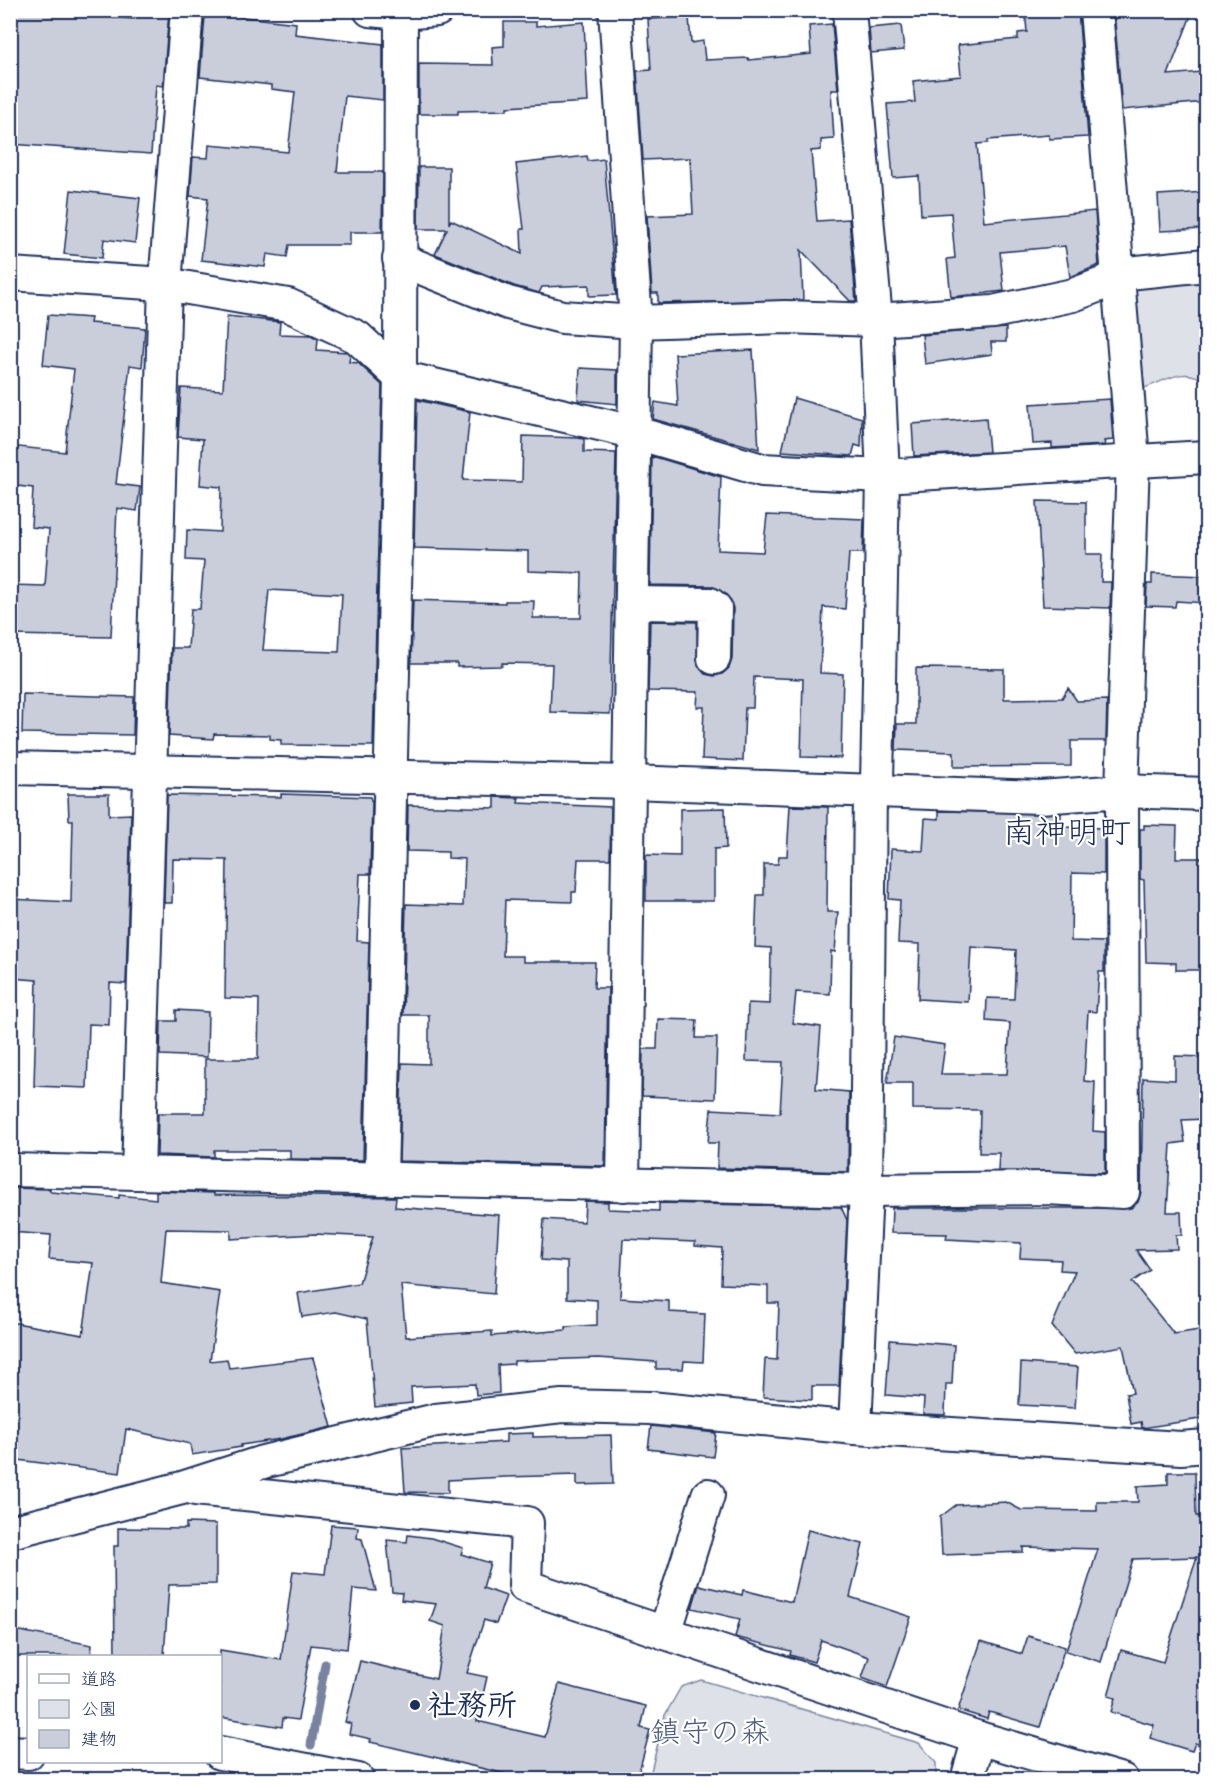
<svg xmlns="http://www.w3.org/2000/svg" width="1217" height="1790" font-family="Caveat,'Klee One',sans-serif">
	<style>
		.green { fill: #dee1e7; stroke: #7c88a2; stroke-width: 1.5 }
		.lines { fill: none; stroke-linecap: round; stroke-linejoin: round }
		.stream { stroke: #77839f; stroke-width: 9 }
		.building { fill: #caceda; stroke: #1b2f5e; stroke-width: 1.5; fill-rule: evenodd }
		.minor-casing { stroke: #1b2f5e; stroke-width: 36 }
		.minor { stroke: #fff; stroke-width: 32 }
		.poi-dot { fill: #1b2f5e; stroke: #fff; stroke-width: 2 }
		.labels { text-anchor: middle; dominant-baseline: central; stroke-width: 4.5; stroke-linejoin: round; paint-order: stroke }
		.poi-label { font-size: 30px; font-weight: bold; fill: #1b2f5e; stroke: #fff; text-anchor: start }
		.park-label { font-size: 30px; fill: #4c5c80; stroke: #fff }
		.neighbourhood-label { font-size: 32px; fill: #1b2f5e; stroke: #fff }
	</style>
	<rect width="100%" height="100%" fill="#fff"/>
	<filter id="ink" filterUnits="userSpaceOnUse"><feTurbulence type="fractalNoise" baseFrequency=".0167" numOctaves="2"/><feDisplacementMap in="SourceGraphic" scale="12" xChannelSelector="R" yChannelSelector="G"/><feConvolveMatrix kernelMatrix="1 2 1 2 8 2 1 2 1" color-interpolation-filters="sRGB"/></filter>
	<g filter="url(#ink)">
		<g class="green">
			<path d="M1206 273V382C1183 364 1164 383 1141 389L1130 281Z"/>
			<polygon points="701,1680 919,1743 936,1763 936,1779 649,1779 665,1715 681,1687"/>
		</g>
		<g class="lines">
			<polyline class="stream" points="311,1745 325,1664"/>
		</g>
		<g class="building">
			<polygon points="10,10 90,10 90,16 134,19 135,10 169,12 163,86 156,85 151,154 10,144"/>
			<polygon points="1025,10 1078,10 1088,137 1050,139 1049,135 988,140 988,143 977,144 984,222 1095,211 1099,265 1070,277 1065,246 1000,252 1004,291 951,297 947,259 955,258 951,213 921,215 919,176 893,178 887,104 915,102 913,81 961,76 958,45 1018,39 1018,33 1027,32"/>
			<polygon points="1114,10 1193,10 1168,75 1201,72 1205,102 1122,110"/>
			<polygon points="210,13 296,23 295,34 383,44 383,100 345,96 337,172 383,172 382,232 350,232 350,245 289,245 287,257 267,254 265,267 201,260 208,198 190,196 193,157 208,158 209,145 288,152 295,92 271,89 271,85 200,77 205,16 209,16"/>
			<polygon points="689,17 691,43 703,41 705,60 748,58 749,60 811,54 809,26 832,24 838,90 831,90 834,139 821,140 821,150 811,151 817,221 849,219 856,301 850,301 801,250 803,300 658,303 658,293 652,293 647,216 693,214 690,158 643,160 637,71 651,70 648,19"/>
			<polygon points="504,22 536,22 536,26 584,22 588,102 507,107 507,110 458,111 458,114 419,114 419,64 493,65 492,47 504,46"/>
			<polygon points="901,25 904,50 871,53 869,28"/>
			<polygon points="587,156 588,161 604,159 616,295 589,296 589,285 542,287 539,293 514,286 435,254 447,229 418,229 419,167 449,167 449,224 451,220 522,254 521,229 524,229 516,164"/>
			<polygon points="71,190 140,198 135,243 104,239 102,258 64,254"/>
			<polygon points="1206,192 1206,229 1160,231 1158,195"/>
			<polygon points="48,315 91,318 90,323 145,328 142,367 130,365 116,484 140,487 137,511 117,508 111,637 10,635 10,585 45,586 49,529 31,527 33,488 10,485 10,446 65,452 74,369 43,365"/>
			<path d="M227 316 280 322 279 334 311 335 318 339 317 350 347 352 350 355 349 362 358 363 382 385 373 746 281 745V740L270 739V735L214 734 213 739 169 736 172 648H188L191 609H200L204 561 186 560 187 530 220 532 221 487 200 485 203 439 178 437 181 388 223 390ZM269 590 342 594 339 652 263 650Z"/>
			<polygon points="1006,328 1006,342 991,342 992,354 925,364 922,335"/>
			<polygon points="753,350 759,449 653,419 655,402 678,406 675,354"/>
			<polygon points="580,368 617,370 617,404 578,400"/>
			<polygon points="794,398 862,418 861,447 855,445 852,456 782,451"/>
			<polygon points="1110,399 1113,440 1104,441 1105,445 1052,448 1052,443 1033,444 1030,404"/>
			<polygon points="417,400 470,412 463,480 522,482 523,436 578,438 584,439 584,452 616,453 610,714 550,712 552,664 502,663 502,666 457,667 457,663 411,663 413,600 505,603 505,601 534,601 533,618 581,618 582,573 528,571 528,551 414,548"/>
			<polygon points="986,418 989,452 914,456 912,424"/>
			<polygon points="652,456 721,477 718,550 763,552 767,515 864,519 863,553 849,553 845,609 823,607 820,673 843,674 841,758 801,757 803,679 754,677 753,708 745,708 743,761 702,759 704,707 697,707 698,692 648,691 650,621 697,622 698,666 705,674 714,676 722,674 729,668 732,659 733,608 726,594 711,586 650,585"/>
			<polygon points="1037,501 1086,502 1086,554 1102,554 1101,582 1111,582 1110,608 1043,606"/>
			<polygon points="1152,574 1206,576 1206,603 1176,601 1175,607 1146,606 1147,584 1152,584"/>
			<polygon points="916,668 1004,669 1004,699 1062,698 1068,688 1077,701 1107,700 1106,741 1071,741 1071,766 954,767 954,752 896,750 897,724 916,724"/>
			<polygon points="23,694 134,697 133,735 22,733"/>
			<polygon points="68,794 109,794 109,815 131,814 126,984 110,983 109,1025 89,1024 87,1088 34,1086 37,980 10,978 10,899 71,902 73,820 69,820"/>
			<polygon points="281,794 370,797 372,803 370,874 360,874 357,941 369,942 363,1160 290,1159 290,1150 214,1150 214,1157 157,1155 158,1113 205,1113 205,1059 258,1059 259,999 225,998 227,860 173,859 172,903 164,903 167,795 281,797"/>
			<polygon points="495,797 519,798 518,803 611,807 610,859 578,859 576,892 572,892 572,902 505,900 503,956 523,956 523,962 595,962 594,988 608,988 605,1166 399,1161 402,1063 429,1064 429,1015 403,1015 406,904 463,906 465,859 448,858 448,852 407,851 408,805 495,808"/>
			<polygon points="790,806 828,807 827,912 838,912 835,952 831,951 830,994 796,992 793,1023 821,1027 816,1089 849,1092 848,1172 717,1168 718,1143 708,1143 711,1109 780,1113 783,1062 746,1061 748,1003 770,1004 771,948 755,947 757,895 764,895 764,864 778,864 779,856 787,856"/>
			<polygon points="725,808 726,848 714,849 714,901 646,901 646,855 680,856 680,809"/>
			<polygon points="939,811 1061,813 1061,827 1104,828 1104,874 1072,873 1071,941 1104,942 1104,972 1099,972 1096,1012 1088,1011 1084,1081 1095,1082 1093,1131 1105,1132 1105,1173 998,1171 999,1153 979,1153 980,1110 913,1109 913,1083 887,1083 894,1037 945,1045 941,1074 1007,1074 1010,1023 986,1021 987,998 1014,999 1016,950 971,947 968,1002 918,999 920,944 898,943 900,900 889,899 891,849 923,851 925,818 939,819"/>
			<polygon points="1144,825 1177,826 1176,858 1205,858 1206,970 1176,970 1176,963 1146,962 1144,880 1140,879 1140,829 1144,829"/>
			<polygon points="176,1010 208,1012 207,1057 160,1055 161,1021 176,1021"/>
			<polygon points="658,1019 697,1020 696,1038 717,1038 715,1099 642,1096 643,1049 657,1049"/>
			<polygon points="1175,1056 1206,1057 1206,1119 1182,1120 1185,1142 1171,1144 1167,1212 1181,1212 1182,1235 1176,1235 1177,1249 1136,1250 1150,1270 1132,1282 1174,1334 1206,1329 1206,1418 1142,1428 1141,1422 1131,1424 1126,1394 1133,1393 1123,1346 1075,1354 1052,1326 1075,1271 1060,1270 1061,1260 1020,1258 1021,1243 946,1239 947,1234 891,1233 892,1208 1131,1208 1138,1202 1141,1192 1143,1078 1175,1080"/>
			<polygon points="10,1188 48,1189 51,1192 119,1198 119,1195 156,1199 156,1191 214,1193 214,1195 396,1197 395,1207 499,1215 494,1294 401,1285 406,1337 492,1331 492,1336 566,1330 566,1327 597,1325 597,1300 567,1298 567,1262 541,1260 544,1219 584,1222 585,1201 608,1202 608,1209 659,1211 659,1203 841,1207 847,1220 839,1386 812,1386 812,1400 763,1397 765,1359 777,1360 779,1303 768,1303 768,1286 721,1284 722,1248 695,1246 695,1242 623,1239 620,1298 669,1301 669,1312 705,1314 703,1362 684,1361 683,1369 656,1369 656,1362 598,1358 514,1361 514,1364 498,1365 499,1393 476,1395 475,1384 411,1387 412,1403 375,1407 367,1319 336,1312 302,1317 298,1293 359,1283 373,1237 315,1234 231,1239 231,1230 166,1229 161,1283 220,1292 210,1361 227,1359 229,1368 313,1358 332,1427 281,1439 241,1445 241,1447 192,1455 190,1444 126,1429 120,1473 10,1459 10,1322 83,1335 93,1263 49,1259 51,1235 10,1232"/>
			<polygon points="890,1340 954,1345 952,1384 946,1384 945,1415 923,1414 924,1398 886,1395"/>
			<polygon points="1021,1363 1078,1367 1075,1408 1019,1405"/>
			<polygon points="651,1426 716,1433 713,1457 648,1449"/>
			<polygon points="533,1433 533,1437 611,1435 613,1484 577,1485 577,1475 505,1477 448,1480 448,1493 405,1492 402,1448 506,1442 506,1434"/>
			<polygon points="1168,1472 1195,1472 1196,1516 1200,1516 1201,1545 1206,1544 1206,1747 1195,1743 1192,1751 1150,1738 1154,1725 1111,1712 1115,1698 1108,1696 1121,1650 1163,1662 1197,1557 1133,1559 1101,1662 1066,1651 1098,1549 1023,1547 1023,1552 942,1555 940,1517 956,1505 1006,1502 1021,1510 1097,1511 1097,1502 1138,1502 1137,1486 1168,1484"/>
			<polygon points="186,1523 216,1524 216,1584 169,1585 164,1656 115,1656 114,1546 118,1546 118,1528 186,1529"/>
			<polygon points="331,1525 358,1527 357,1538 362,1539 376,1591 353,1589 347,1649 311,1645 298,1720 283,1718 282,1727 220,1717 220,1650 281,1660 293,1571 325,1574"/>
			<polygon points="808,1530 863,1544 850,1597 911,1617 887,1687 862,1678 869,1657 821,1640 814,1662 790,1655 791,1651 735,1637 740,1619 692,1608 699,1585 742,1595 743,1590 792,1602"/>
			<polygon points="408,1535 431,1538 463,1548 461,1554 490,1563 483,1588 506,1596 496,1624 484,1620 467,1673 487,1677 477,1721 545,1737 559,1684 646,1706 641,1728 650,1730 637,1779 527,1779 370,1742 371,1739 349,1734 351,1724 345,1722 360,1661 436,1679 445,1626 430,1621 436,1604 401,1600 402,1593 392,1592 387,1540 407,1542"/>
			<polygon points="10,1629 92,1645 91,1656 10,1656"/>
			<polygon points="1028,1636 1065,1647 1040,1727 989,1712 987,1719 958,1710 981,1641 1022,1654"/>
		</g>
		<g class="lines">
			<g class="minor-casing">
				<g id="minor">
					<polyline points="370,10 401,13 437,10"/>
					<polyline points="615,10 636,322 623,1185"/>
					<polyline points="849,10 876,320 883,476 877,783 870,790 866,1190 855,1428"/>
					<polyline points="399,259 508,303 562,317 636,322 785,317 876,320 993,312 1073,295 1105,283 1118,274 1206,265"/>
					<polyline points="10,274 165,284 288,305 357,337 400,377 633,432 762,470 883,476 1206,457"/>
					<polyline points="632,603 710,604 715,608 714,658"/>
					<polyline points="10,768 630,782 1040,797 1122,791 1206,794"/>
					<polyline points="10,1170 866,1190 1046,1188 1123,1192 1122,791 1133,459 1096,10"/>
					<polyline points="138,1173 165,284 187,10"/>
					<polyline points="381,1179 400,377 401,10"/>
					<polyline points="195,1489 527,1523 525,1586 979,1738 1122,1780"/>
					<polyline points="10,1532 182,1488 263,1462 436,1420 562,1406 650,1408 855,1428 1181,1448 1206,1446"/>
					<polyline points="665,1633 708,1495"/>
					<polyline points="10,1752 28,1753"/>
					<polyline points="220,1753 358,1780"/>
					<polyline points="967,1780 979,1738"/>
				</g>
			</g>
			<use href="#minor" class="minor"/>
		</g>
	</g>
	<circle class="poi-dot" cx="415" cy="1705" r="6"/>
	<g class="labels">
		<g class="poi-label">
			<text x="427" y="1705">社務所</text>
		</g>
		<g class="park-label">
			<text x="710" y="1732">鎮守の森</text>
		</g>
		<g class="neighbourhood-label">
			<text x="1067" y="831">南神明町</text>
		</g>
	</g>
	<rect width="1217" height="1790" fill="none" stroke="#fff" stroke-width="36"/>
	<rect x="18" y="18" width="1181" height="1754" fill="none" stroke="#1b2f5e" stroke-width="2" filter="url(#ink)"/>
	<rect x="27" y="1655" width="195" height="108" fill="#ffffff" stroke="#a4acbf" stroke-width="1.5"/>
	<rect x="39" y="1674" width="30" height="9" fill="#ffffff" stroke="#a4acbf" stroke-width="1.5"/>
	<text x="81" y="1685" font-size="18" fill="#1b2f5e">道路</text>
	<rect x="39" y="1700" width="30" height="18" fill="#dee1e7" stroke="#a4acbf" stroke-width="1.5"/>
	<text x="81" y="1715" font-size="18" fill="#1b2f5e">公園</text>
	<rect x="39" y="1730" width="30" height="18" fill="#caceda" stroke="#a4acbf" stroke-width="1.5"/>
	<text x="81" y="1745" font-size="18" fill="#1b2f5e">建物</text>
</svg>
